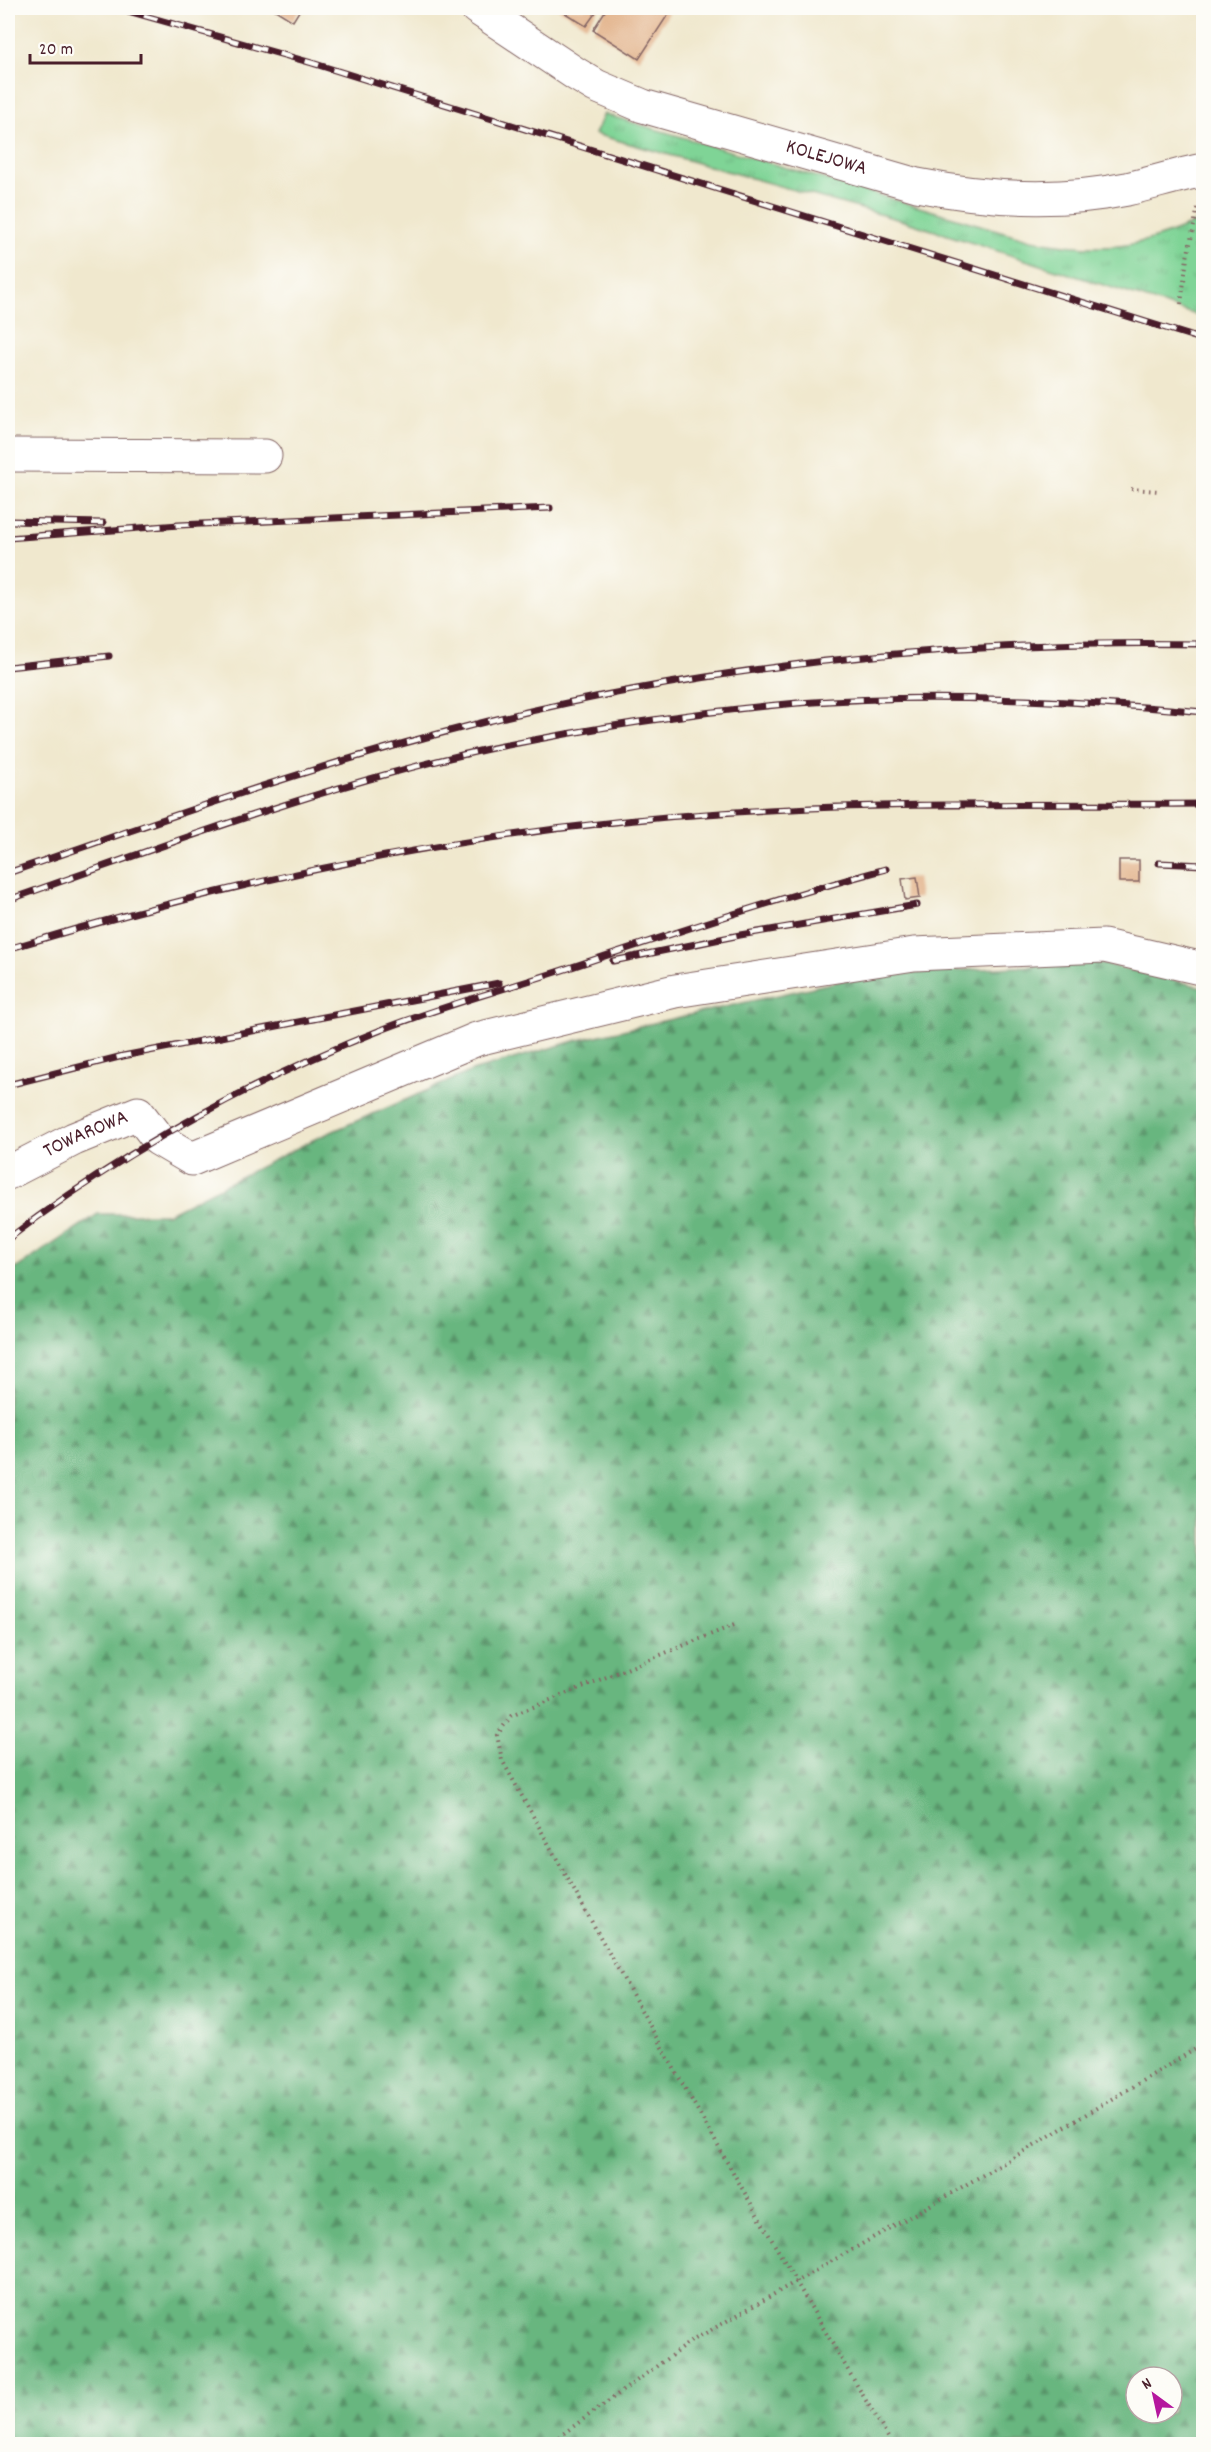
<svg xmlns="http://www.w3.org/2000/svg" width="1211" height="2452" font-family="Dekko,sans-serif">
	<style>
		.grass { fill: url(#grass-tufts); stroke: #647a60; stroke-width: 1.5 }
		.forest { fill: url(#forest-firs); stroke: #586a55; stroke-width: 1.5; fill-rule: evenodd }
		.building { fill: #e2b28a }
		.lines { fill: none; stroke-linecap: round; stroke-linejoin: round }
		.minor-casing { stroke: #846564; stroke-width: 35 }
		.path { stroke: #846564; stroke-width: 4; stroke-dasharray: 1.5 4.5; stroke-linecap: butt }
		.minor { stroke: #fff; stroke-width: 33 }
		.rail-casing { stroke: #4a1f2b; stroke-width: 7 }
		.rail { stroke: #fdfcf7; stroke-width: 4.5; stroke-dasharray: 14; stroke-linecap: butt }
		.labels { text-anchor: middle; dominant-baseline: central; stroke-width: 4.5; stroke-linejoin: round; paint-order: stroke }
		.street-label { font-size: 21px; fill: #4a1f2b; stroke: #fdfcf7 }
	</style>
	<defs>
		<pattern id="grass-tufts" width="24" height="20" patternUnits="userSpaceOnUse" patternTransform="scale(1.5)"><rect width="24" height="20" fill="#7fd496"/><path d="M3 7l-1-3M5 7V3M7 7l1-3M15 17l-1-3M17 17v-4M19 17l1-3" fill="none" stroke="#6fb681"/></pattern>
		<pattern id="forest-firs" width="22" height="20" patternUnits="userSpaceOnUse" patternTransform="scale(1.5)"><rect width="22" height="20" fill="#67b67f"/><path d="M5 1l3.5 6h-7zM16 11l3.5 6h-7z" fill="#579368"/></pattern>
	</defs>
	<rect width="100%" height="100%" fill="#fdfcf7"/>
	<filter id="ink" filterUnits="userSpaceOnUse"><feTurbulence type="fractalNoise" baseFrequency=".0167" numOctaves="2"/><feDisplacementMap in="SourceGraphic" scale="12" xChannelSelector="R" yChannelSelector="G"/><feConvolveMatrix kernelMatrix="1 2 1 2 8 2 1 2 1" color-interpolation-filters="sRGB"/></filter>
	<filter id="wash" filterUnits="userSpaceOnUse"><feTurbulence type="fractalNoise" baseFrequency=".008" numOctaves="4" result="noise"/><feDisplacementMap in="SourceGraphic" scale="24" xChannelSelector="R" yChannelSelector="G"/><feGaussianBlur stdDeviation="1.35" result="paint"/><feColorMatrix in="noise" values="0 0 0 0 0 0 0 0 0 0 0 0 0 0 0 0 0 1.4 0 .05"/><feComposite in="paint" operator="in"/></filter>
	<g filter="url(#wash)">
		<rect width="100%" height="100%" fill="#f0e8ce"/>
		<path class="grass" d="M604 114 1031 240C1103 253 1137 250 1203 219V317L904 221 595 134Z"/>
		<path class="forest" d="M1096 962 1203 987V2444H8V1274L98 1214H167L315 1139 472 1071 574 1041 862 976ZM1136 2377H1172V2413H1136Z"/>
		<g id="blocks">
			<g class="building">
				<polygon points="272,8 301,8 293,21"/>
				<polygon points="557,8 599,8 586,26"/>
				<polygon points="607,8 661,8 669,13 639,59 593,30"/>
				<rect x="1119" y="860" width="20" height="22"/>
				<polygon points="917,877 920,898 905,900 902,879"/>
			</g>
		</g>
	</g>
	<g filter="url(#ink)">
		<use href="#blocks" fill-opacity="0" stroke="#846564" stroke-width="1.5"/>
		<g class="lines">
			<g class="minor-casing">
				<g id="minor">
					<path id="s1" d="M477 8 576 74 596 86 643 106 917 185C987 199 1058 203 1127 189 1153 183 1178 175 1204 170"/>
					<polyline points="8,455 265,456"/>
					<path id="s2" d="M8 1173 74 1139 138 1113 158 1139 192 1159 477 1039 675 991 914 954 1104 946 1204 969"/>
				</g>
			</g>
			<g class="path">
				<polyline points="1181,304 1187,258 1198,207"/>
				<polyline points="1131,489 1159,491"/>
				<path d="M734 1625 511 1716 497 1735 502 1760C629 1990 757 2219 892 2444"/>
				<polyline points="549,2444 690,2342 1004,2163 1204,2044"/>
			</g>
			<use href="#minor" class="minor"/>
			<g class="rail-casing">
				<g id="rail">
					<polyline points="117,8 312,63 1204,340"/>
					<polyline points="8,521 103,523"/>
					<polyline points="8,538 179,525 550,508"/>
					<polyline points="8,667 109,656"/>
					<polyline points="1159,863 1204,865"/>
					<path d="M8 873C159 821 310 766 465 727 706 665 955 639 1204 644"/>
					<path d="M8 900C166 845 324 785 488 749 590 728 694 712 798 703 933 693 1069 700 1204 712"/>
					<path d="M8 949C245 877 487 827 735 812 891 802 1047 805 1204 804"/>
					<polyline points="613,961 740,935 917,905"/>
					<polyline points="8,1085 123,1056 499,983"/>
					<path d="M8 1239C121 1153 249 1082 381 1030 445 1005 512 987 578 965 680 931 782 897 886 869"/>
				</g>
			</g>
			<use href="#rail" class="rail"/>
		</g>
	</g>
	<g class="labels">
		<g class="street-label">
			<text stroke="none"><textPath href="#s1" startOffset="384">KOLEJOWA</textPath></text>
			<text stroke="none"><textPath href="#s2" startOffset="87">TOWAROWA</textPath></text>
		</g>
	</g>
	<rect width="1211" height="2452" fill="none" stroke="#fdfcf7" stroke-width="30"/>
	<g transform="translate(1154 2395) rotate(327)"><circle r="28" fill="#fdfcf7" stroke="#b5a4a5" stroke-width="1.5"/>
	<path d="M0-4.5L10 22L0 15L-10 22Z" fill="#b5179e"/>
	<text y="-9" font-size="16" font-weight="bold" text-anchor="middle" fill="#4a1f2b">N</text>
	</g>
	<path d="M30 54v9h111v-9" fill="none" stroke="#4a1f2b" stroke-width="3"/>
	<text x="39" y="54" font-size="18" fill="#4a1f2b" stroke="#fdfcf7" stroke-width="4.5" paint-order="stroke">20 m</text>
</svg>
